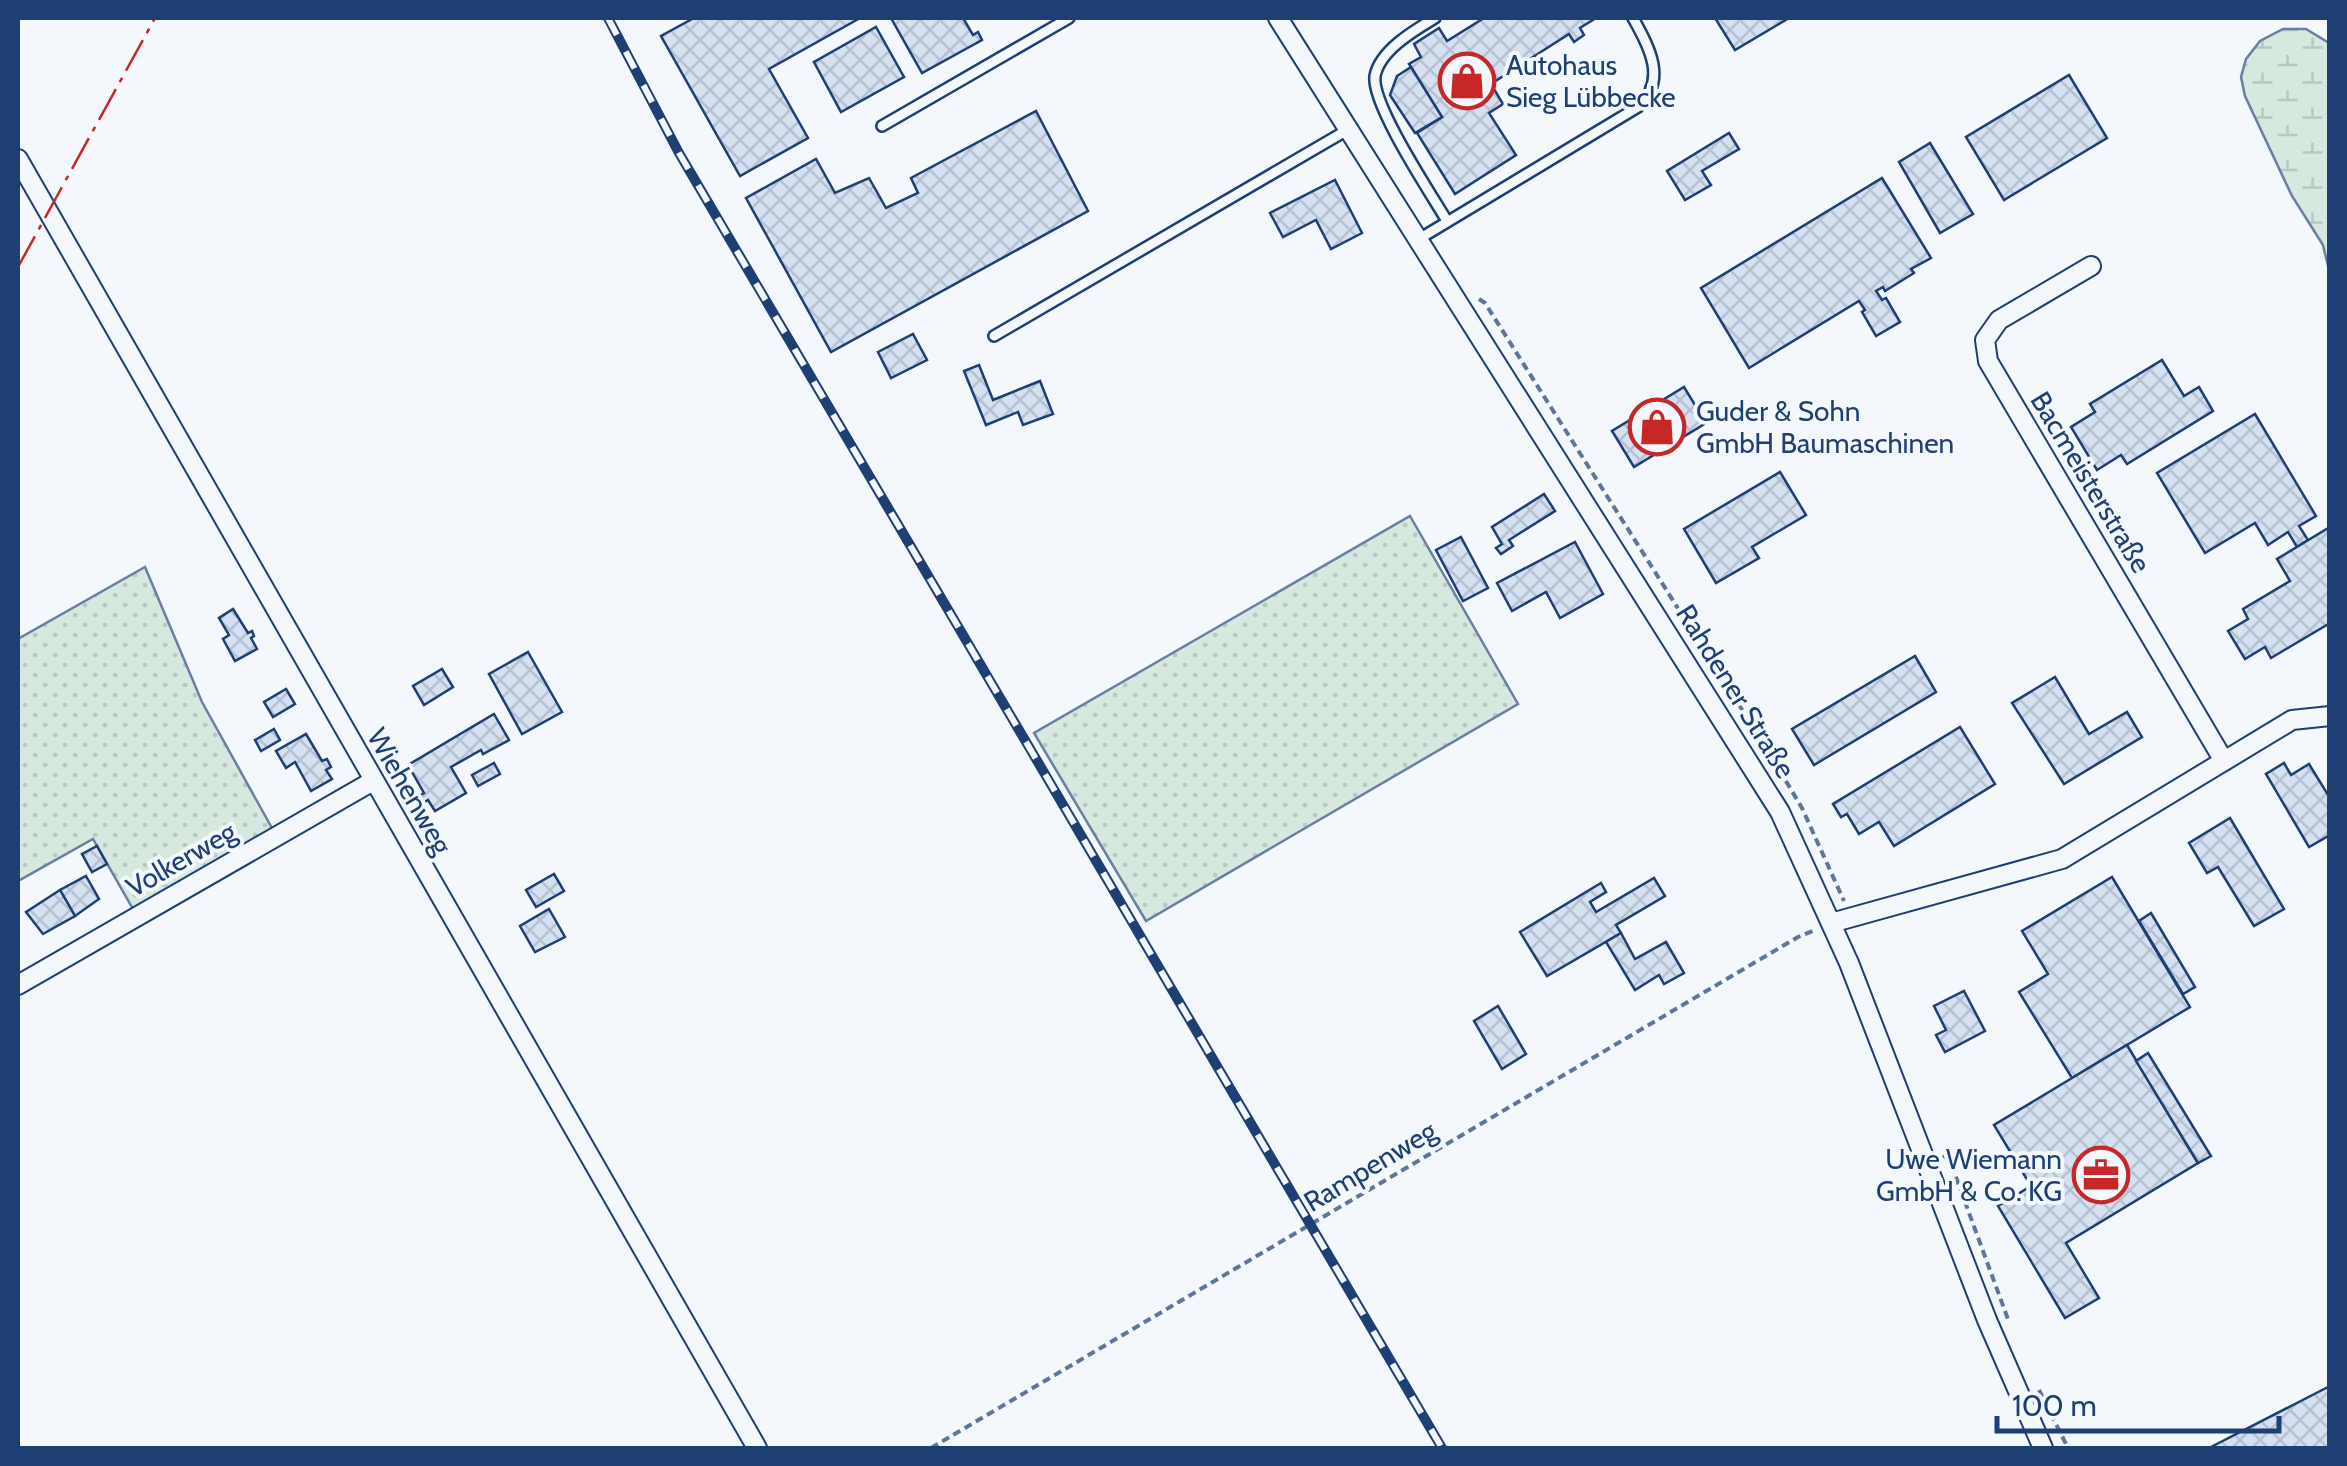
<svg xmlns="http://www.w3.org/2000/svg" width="2347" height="1466" font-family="Cabin,sans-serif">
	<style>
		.grass { fill: url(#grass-dots); stroke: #687fa3; stroke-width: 2.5 }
		.wetland { fill: url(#wetland-marsh); stroke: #687fa3; stroke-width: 2.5 }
		.building { fill: url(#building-cross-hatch); stroke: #1d3f73; stroke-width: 2.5 }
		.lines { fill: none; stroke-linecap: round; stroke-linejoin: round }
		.lane-casing { stroke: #1d3f73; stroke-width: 14 }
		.street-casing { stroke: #1d3f73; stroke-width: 22 }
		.path { stroke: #5e769c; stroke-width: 4; stroke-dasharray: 8 5; stroke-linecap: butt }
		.lane { stroke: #f4f7fb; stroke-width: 9 }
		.street { stroke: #f4f7fb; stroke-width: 18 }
		.rail-casing { stroke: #1d3f73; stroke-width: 10 }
		.rail { stroke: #f4f7fb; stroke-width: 6; stroke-dasharray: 19; stroke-linecap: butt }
		.power { stroke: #c62828; stroke-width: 2.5; stroke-dasharray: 35 8 5 8; stroke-linecap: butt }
		.labels { text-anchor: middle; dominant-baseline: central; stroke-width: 8; stroke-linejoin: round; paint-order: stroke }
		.poi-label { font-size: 28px; fill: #1d3f73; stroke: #f4f7fb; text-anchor: start }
		.street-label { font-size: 28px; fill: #1d3f73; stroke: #f4f7fb }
	</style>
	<defs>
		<pattern id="grass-dots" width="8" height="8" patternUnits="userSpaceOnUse" patternTransform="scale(2.5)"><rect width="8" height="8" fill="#d7e8df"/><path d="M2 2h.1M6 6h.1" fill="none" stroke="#b8c8c3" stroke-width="1.8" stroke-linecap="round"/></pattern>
		<pattern id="wetland-marsh" width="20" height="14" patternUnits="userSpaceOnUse" patternTransform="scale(2.5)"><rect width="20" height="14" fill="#d7e8df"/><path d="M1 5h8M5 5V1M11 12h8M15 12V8" fill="none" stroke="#b8c8c3"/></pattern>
		<pattern id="building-cross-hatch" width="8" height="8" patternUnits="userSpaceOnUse" patternTransform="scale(2.5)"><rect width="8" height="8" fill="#d5e0f0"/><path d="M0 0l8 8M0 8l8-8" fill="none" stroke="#b6c1d1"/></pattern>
	</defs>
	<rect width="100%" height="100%" fill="#f4f7fb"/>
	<g class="grass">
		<polygon points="1410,516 1518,704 1146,921 1034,733"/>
		<polygon points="145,567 202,702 273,830 133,909 93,839 18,881 18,639"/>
	</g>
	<polygon class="wetland" points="2283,29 2306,29 2329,43 2329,270 2323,245 2292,196 2245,96 2241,77 2246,59 2260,41"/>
	<g class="building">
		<polygon points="694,18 860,18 769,69 808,138 740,176 661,36"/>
		<polygon points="891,18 963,18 973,35 978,32 982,40 922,73"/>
		<polygon points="1484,18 1596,18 1580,28 1584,35 1574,42 1569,34 1491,84 1503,104 1489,113 1516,155 1455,194 1417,133 1442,117 1409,64 1421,57 1414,44 1439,28 1447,41"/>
		<polygon points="1715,18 1789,18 1735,50"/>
		<polygon points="876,27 904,77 841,112 814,62"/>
		<polygon points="1411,67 1442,117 1415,133 1390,95 1397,76"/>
		<polygon points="2069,75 2107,138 2004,200 1966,137"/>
		<polygon points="1036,111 1088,211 831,352 746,198 816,159 835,193 869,178 886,208 918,193 911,178"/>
		<polygon points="1729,133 1739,149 1702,171 1711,185 1685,200 1667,171"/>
		<polygon points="1930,143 1973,214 1940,233 1899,162"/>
		<polygon points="1882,178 1931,258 1911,269 1914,273 1885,291 1883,287 1876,291 1882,300 1886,298 1900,322 1876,336 1862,312 1865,310 1859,301 1749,368 1701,288"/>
		<polygon points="1335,180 1362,233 1331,249 1316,220 1283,237 1270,213"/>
		<polygon points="913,334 927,360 891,378 878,352"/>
		<polygon points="2162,360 2184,396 2199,387 2213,411 2127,464 2121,455 2097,470 2071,427 2095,412 2090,404"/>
		<polygon points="979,365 993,400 1040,381 1053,414 1023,425 1018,412 986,425 964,371"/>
		<polygon points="1684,387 1706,423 1634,467 1612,431"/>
		<polygon points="2255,414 2316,516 2299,526 2308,540 2297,547 2288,532 2268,545 2255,523 2205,553 2157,473"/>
		<polygon points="1780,472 1806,515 1752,547 1759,558 1716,583 1684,529"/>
		<polygon points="1544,494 1555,511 1509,540 1513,546 1501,554 1496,548 1502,544 1492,527"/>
		<polygon points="2330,527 2330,623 2271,658 2265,647 2245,659 2228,631 2248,619 2243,609 2290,581 2277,559"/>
		<polygon points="1461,537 1488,588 1463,601 1436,550"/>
		<polygon points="1575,542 1603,594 1560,618 1546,592 1512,611 1497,583"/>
		<polygon points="233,609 248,633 252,631 254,636 251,638 257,649 235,661 223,639 229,635 219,618"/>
		<polygon points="528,652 562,712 522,734 489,674"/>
		<polygon points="1915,656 1936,692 1814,765 1792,729"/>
		<polygon points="442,669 453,687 424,705 413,686"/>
		<polygon points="2055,677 2089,734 2127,712 2142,737 2064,784 2012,703"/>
		<polygon points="286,689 295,704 273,717 264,702"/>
		<polygon points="494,714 509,740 483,754 481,750 451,767 466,793 435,811 428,800 423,803 419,796 424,793 408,765"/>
		<polygon points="1960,727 1995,784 1894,846 1879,822 1859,834 1847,814 1841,817 1833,804"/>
		<polygon points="274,729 280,740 261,751 255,740"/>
		<polygon points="306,734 322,761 327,759 331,767 326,770 332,779 311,791 295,762 286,768 276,751"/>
		<polygon points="494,763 500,774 478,786 472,775"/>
		<polygon points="2284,763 2291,775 2309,764 2330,798 2330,835 2309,847 2266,774"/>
		<polygon points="2230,818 2284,909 2254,926 2218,867 2207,873 2189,843"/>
		<polygon points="97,846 107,864 92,872 82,854"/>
		<polygon points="554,874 564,891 536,907 526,890"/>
		<polygon points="86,876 99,899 75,916 60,890"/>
		<polygon points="2112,877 2190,1007 2072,1078 2019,992 2048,974 2022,931"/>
		<polygon points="1654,878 1665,896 1616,925 1621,933 1547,976 1520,932 1601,883 1606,892 1590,902 1596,912"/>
		<polygon points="60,890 75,916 43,934 26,912"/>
		<polygon points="549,909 565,937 535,952 520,926"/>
		<polygon points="2151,913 2195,987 2183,994 2139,921"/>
		<polygon points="1621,933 1635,959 1666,942 1684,973 1664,984 1659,975 1635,990 1606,942"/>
		<polygon points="1964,991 1985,1031 1945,1052 1936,1035 1946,1030 1934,1006"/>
		<polygon points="1498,1006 1526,1054 1502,1069 1474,1021"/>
		<polygon points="2127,1045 2198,1163 2066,1243 2099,1298 2065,1318 1998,1206 2031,1186 1994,1125"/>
		<polygon points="2148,1053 2211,1156 2198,1163 2136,1061"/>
		<polygon points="2330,1386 2330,1448 2209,1448"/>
	</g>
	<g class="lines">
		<g class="lane-casing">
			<g id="lane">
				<path d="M1435 18C1415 30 1380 50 1375 76 1371 104 1431 194 1447 221"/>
				<polyline points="882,126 1069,18"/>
				<path d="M1419 239 1638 107C1668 80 1649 47 1633 18"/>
				<polyline points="994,336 1349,129"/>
			</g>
		</g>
		<g class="street-casing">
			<g id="street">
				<polyline points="1278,18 1780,812 1849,963 1987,1320 2043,1448"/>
				<polyline points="18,159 757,1448"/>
				<polyline points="2091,266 1999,320 1985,340 1988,361 2224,761"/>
				<polyline points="1831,923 2062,859 2292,720 2330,716"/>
				<polyline points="18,985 373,781"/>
			</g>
		</g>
		<g class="path">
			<polyline points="1479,299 1485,303 1765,746 1802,808 1844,901"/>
			<polyline points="1943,1155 1950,1161 2009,1322"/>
			<polyline points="2039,1390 2068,1448"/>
			<polyline points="931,1448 1798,937 1815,930"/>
		</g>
		<use href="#lane" class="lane"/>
		<use href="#street" class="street"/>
		<g class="rail-casing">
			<polyline id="rail" points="608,18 679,153 1442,1448"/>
		</g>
		<use href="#rail" class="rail"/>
		<polyline class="power" points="18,267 155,18"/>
	</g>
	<defs>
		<g id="shop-ring" transform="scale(2.875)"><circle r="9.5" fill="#f4f7fb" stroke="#c62828" stroke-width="1.5"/><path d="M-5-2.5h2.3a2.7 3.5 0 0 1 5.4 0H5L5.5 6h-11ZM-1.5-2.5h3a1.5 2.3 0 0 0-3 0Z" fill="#c62828"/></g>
		<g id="office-ring" transform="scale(2.875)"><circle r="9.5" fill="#f4f7fb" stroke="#c62828" stroke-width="1.5"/><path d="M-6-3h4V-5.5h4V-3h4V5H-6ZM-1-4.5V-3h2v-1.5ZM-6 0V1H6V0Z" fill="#c62828"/></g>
	</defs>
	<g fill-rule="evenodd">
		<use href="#shop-ring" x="1467" y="81"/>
		<use href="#shop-ring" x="1657" y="427"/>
		<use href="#office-ring" x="2101" y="1175"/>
	</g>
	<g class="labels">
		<g class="poi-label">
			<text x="1506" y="65">Autohaus<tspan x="1506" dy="32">Sieg Lübbecke</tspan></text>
			<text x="1696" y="411">Guder &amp; Sohn<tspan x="1696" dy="32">GmbH Baumaschinen</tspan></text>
			<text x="2062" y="1159" text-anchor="end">Uwe Wiemann<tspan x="2062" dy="32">GmbH &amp; Co. KG</tspan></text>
		</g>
		<g class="street-label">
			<text transform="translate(2091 482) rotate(59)">Bacmeisterstraße</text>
			<text transform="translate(1736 691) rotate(58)">Rahdener Straße</text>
			<text transform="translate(410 791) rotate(60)">Wiehenweg</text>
			<text transform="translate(181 859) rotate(-30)">Volkerweg</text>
			<text transform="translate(1370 1166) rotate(-31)">Rampenweg</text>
		</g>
	</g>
	<rect width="2347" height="1466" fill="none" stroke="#1d3f73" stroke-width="40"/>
	<path d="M1997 1416v15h282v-15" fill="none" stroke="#1d3f73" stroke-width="5"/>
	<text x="2012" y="1416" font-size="30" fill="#1d3f73" stroke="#f4f7fb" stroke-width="8" paint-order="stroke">100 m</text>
</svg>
